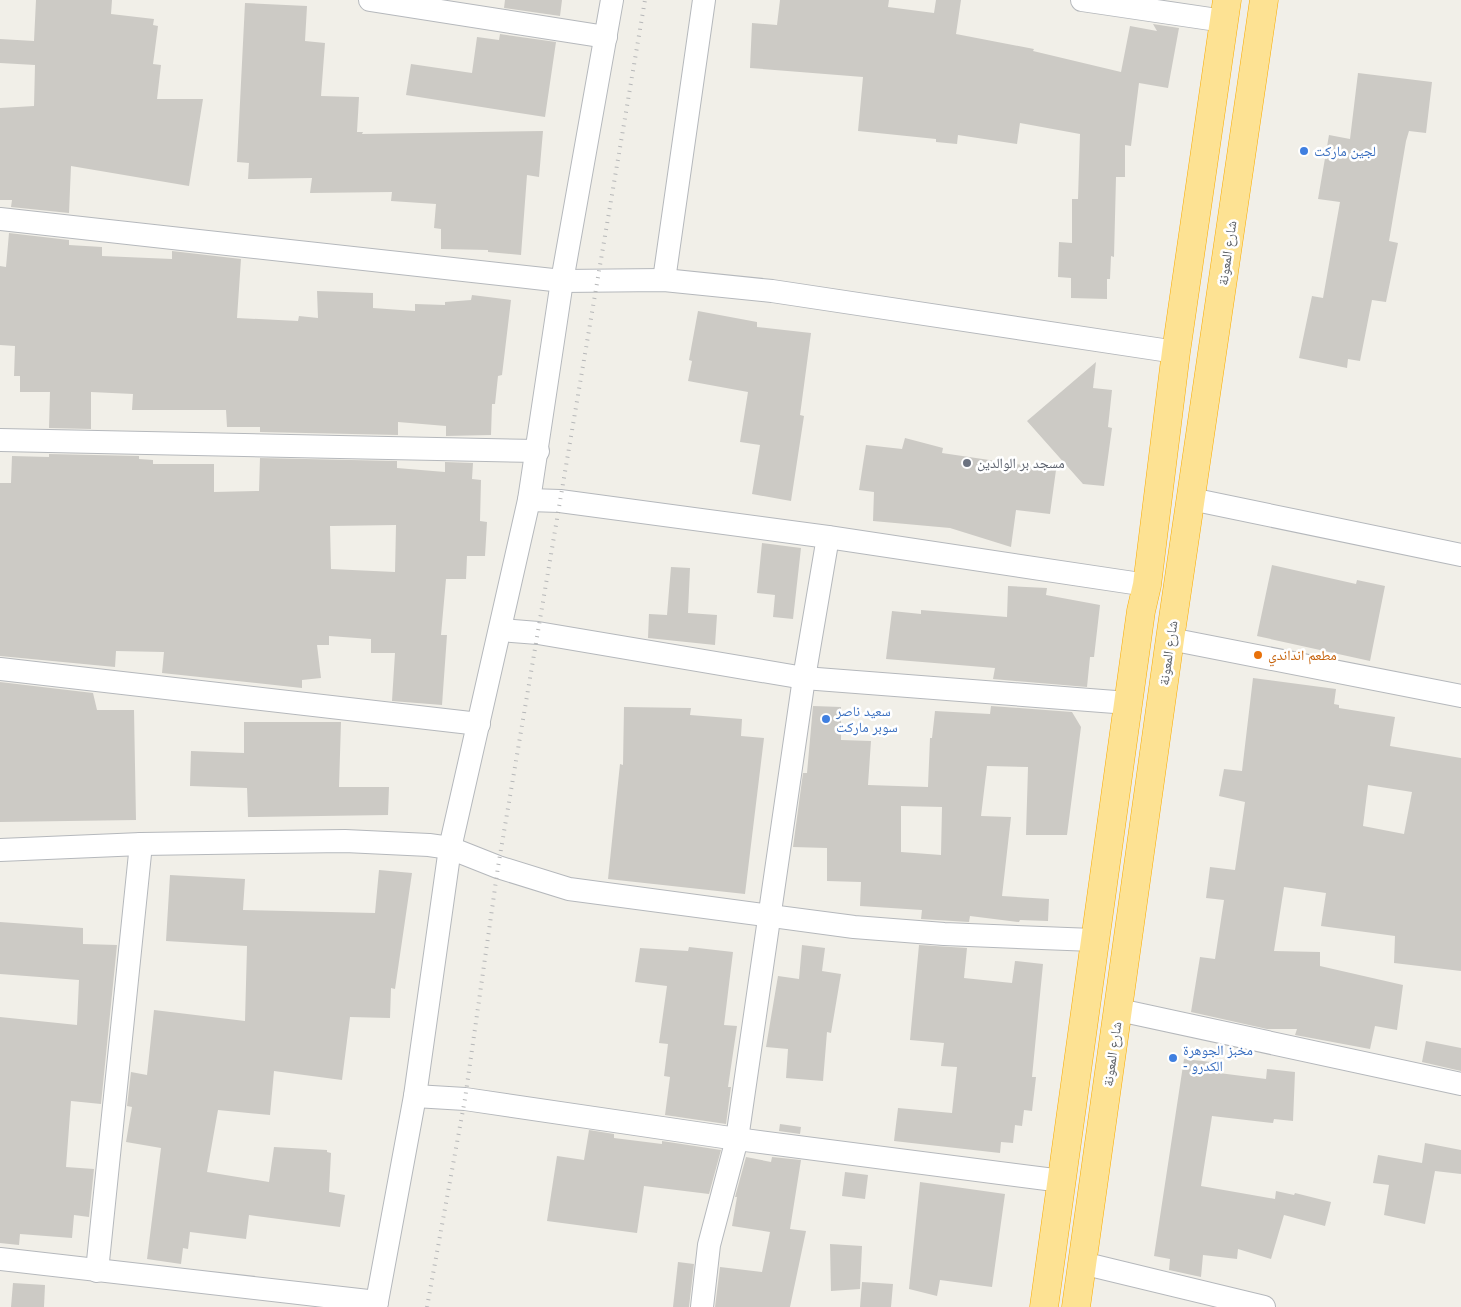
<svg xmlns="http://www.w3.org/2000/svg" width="1461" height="1307" font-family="Arial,'Noto Naskh Arabic',sans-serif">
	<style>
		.building { fill: #cccac5; fill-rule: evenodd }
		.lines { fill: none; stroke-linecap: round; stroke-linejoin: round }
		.street-casing { stroke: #b5b8bc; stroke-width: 24 }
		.highway-casing { stroke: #f9ab00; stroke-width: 29 }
		.street { stroke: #fff; stroke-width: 22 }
		.highway { stroke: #fde293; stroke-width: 28 }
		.rail { stroke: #b6b7b8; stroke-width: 4; stroke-dasharray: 1 6; stroke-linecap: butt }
		.shop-dot { fill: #3f7fe0; stroke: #fff; stroke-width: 2 }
		.worship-dot { fill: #6b7280; stroke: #fff; stroke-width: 2 }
		.food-dot { fill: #e8710a; stroke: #fff; stroke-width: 2 }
		.labels { text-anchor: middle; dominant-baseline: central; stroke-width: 5; stroke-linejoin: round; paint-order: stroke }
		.shop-label { font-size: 14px; fill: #366cbe; stroke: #fff; text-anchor: start }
		.street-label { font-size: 14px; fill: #5f6368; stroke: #fff }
		.worship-label { font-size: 14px; fill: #5b616d; stroke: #fff; text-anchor: start }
		.food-label { font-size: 14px; fill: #c56008; stroke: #fff; text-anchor: start }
	</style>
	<rect width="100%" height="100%" fill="#f1efe8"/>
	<g class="building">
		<polygon points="36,0 112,0 111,14 154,19 153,25 158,26 153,64 161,65 157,99 203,99 189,186 71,166 69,213 11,207 12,200 0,200 0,108 34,106 35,65 0,63 0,39 34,41"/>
		<polygon points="505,0 562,0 560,16 504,8"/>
		<polygon points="780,0 889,0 888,7 934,13 936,0 961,0 956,34 1034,49 1033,51 1121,72 1130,26 1157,31 1153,24 1179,28 1168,88 1139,83 1131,146 1125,145 1125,177 1116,177 1114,257 1111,256 1110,279 1107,279 1107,299 1071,298 1071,278 1058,277 1059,242 1072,243 1072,199 1078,199 1080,134 1020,123 1017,144 958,135 957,144 936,142 936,139 858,131 863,77 750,68 752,23 777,25"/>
		<polygon points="245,3 307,6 305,41 325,43 321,96 359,97 357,132 363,132 362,134 543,131 539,177 527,175 521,255 488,252 488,250 441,249 441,229 434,228 436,204 391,201 392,192 310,193 312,178 248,179 249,163 237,162"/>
		<polygon points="500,34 556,42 545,117 406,95 411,64 472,73 477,37 499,40"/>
		<polygon points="1358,73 1432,82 1426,133 1409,131 1406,141 1389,241 1398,243 1386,302 1372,300 1360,361 1348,359 1347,368 1299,358 1312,296 1323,298 1340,202 1318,199 1329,135 1350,139"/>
		<polygon points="9,233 69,240 69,245 102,247 102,256 172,259 172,251 241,259 237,318 298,321 299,316 318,318 317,291 373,293 373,308 415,311 415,304 445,305 445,302 471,300 472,295 511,300 502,375 498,376 495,404 492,404 491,435 446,436 446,426 398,422 398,435 260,432 260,427 227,427 226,410 132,410 133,394 91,392 91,429 49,428 50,392 20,392 20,376 14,376 15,346 0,345 0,266 6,267"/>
		<polygon points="698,311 757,322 757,327 811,333 800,415 804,416 791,501 752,494 760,445 740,442 748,392 688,381 692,361 689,360"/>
		<polygon points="1096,362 1093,388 1112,390 1108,427 1112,428 1104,486 1083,484 1027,421"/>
		<polygon points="905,438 943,448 942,453 1056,470 1050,514 1016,510 1011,547 950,528 873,521 874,492 859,490 866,445 902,449"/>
		<path d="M49 454 139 456V459L153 460V464H214V492L259 491 260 458 397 461V468L445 472V462L473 463 472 479 481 480 480 521 487 522 485 556H467L466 579H446L441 635H447L442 705 392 701 395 653H371V639L329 636V645H317L321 678 302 680V688L162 673 164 652 116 651 115 667 0 656V483H11L12 456 49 457ZM396 525 395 572 331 569 330 526Z"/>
		<polygon points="762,543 801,548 793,619 773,617 775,595 757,593"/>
		<polygon points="1272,565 1356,584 1357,580 1385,586 1370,661 1257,636"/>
		<polygon points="671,567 690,568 688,613 717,615 715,645 648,638 649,614 667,615"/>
		<polygon points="1008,586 1047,588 1046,595 1100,605 1094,657 1090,657 1087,687 993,679 995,668 886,659 892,611 921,614 921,610 1007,617"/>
		<path d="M1253 678 1336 689 1334 704 1339 705V708L1395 717 1390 746 1461 758V971L1394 963 1395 936 1321 926 1326 893 1284 887 1274 951 1320 952V966L1403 985 1397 1030 1375 1026 1370 1049 1295 1035 1297 1029H1267L1191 1012 1200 957 1215 959 1224 900 1206 898 1210 867 1235 870 1245 802 1219 796 1224 769 1242 771ZM1368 785 1412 792 1404 834 1363 826Z"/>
		<polygon points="0,682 93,693 97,710 134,710 136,820 0,822"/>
		<path d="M813 706 841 707V740L871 741 868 785 928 787 930 738H932L935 711 990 714 991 706 1072 712 1081 727 1067 835H1026L1028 767 987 766 981 816 1011 817 1002 896 1049 899 1048 921 1020 920 1019 922 970 916 969 922 921 919 922 910 860 906 861 882 827 881V848L793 847 803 773H807ZM901 806 942 807 941 855 901 852Z"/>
		<polygon points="624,707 691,708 690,715 742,719 741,736 764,738 745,894 608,879 620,764 623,765"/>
		<polygon points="244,722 341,722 339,787 389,787 388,815 248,817 247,788 190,786 191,751 244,753"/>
		<polygon points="379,870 412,873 395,989 391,988 390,1018 350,1017 342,1080 274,1071 270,1115 218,1110 207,1172 269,1182 274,1147 327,1150 327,1152 331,1153 329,1192 345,1195 340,1227 249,1215 246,1239 190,1232 188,1249 183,1248 181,1264 147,1259 161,1148 126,1142 132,1107 127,1106 131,1072 147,1075 154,1010 245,1021 247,946 166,941 170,875 245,879 243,910 375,913"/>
		<polygon points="0,922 83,928 83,944 117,945 101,1104 71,1101 66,1167 94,1169 89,1217 74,1215 72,1238 20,1234 19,1245 0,1243 0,1017 77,1025 79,980 0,974"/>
		<polygon points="802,945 825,948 822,971 841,974 831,1033 827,1032 823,1081 786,1078 788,1049 766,1047 778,976 799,979"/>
		<polygon points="919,945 967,948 964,978 1012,983 1015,961 1043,964 1032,1077 1036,1077 1032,1111 1024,1110 1022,1126 1015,1125 1013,1143 1001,1142 1000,1153 894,1141 898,1108 952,1113 957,1067 941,1066 944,1043 910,1040"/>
		<polygon points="689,947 733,952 724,1025 737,1026 728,1087 731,1087 726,1124 665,1115 670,1077 664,1076 668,1044 659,1043 667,986 635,982 640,948 688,951"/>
		<polygon points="1426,1041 1461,1048 1461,1071 1422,1062"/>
		<polygon points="1184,1059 1221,1063 1219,1073 1266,1079 1267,1069 1295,1072 1293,1121 1274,1119 1273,1123 1212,1116 1201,1186 1275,1199 1276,1191 1294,1195 1295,1193 1331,1202 1325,1226 1284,1215 1271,1259 1238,1249 1237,1259 1203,1255 1201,1277 1169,1270 1170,1259 1154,1256"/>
		<polygon points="780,1124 801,1127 800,1134 779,1131"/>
		<polygon points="589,1130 614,1134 614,1138 662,1144 662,1141 721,1150 709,1194 644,1186 637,1233 547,1221 557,1156 584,1160"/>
		<polygon points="1425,1143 1461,1150 1461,1174 1435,1171 1425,1224 1384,1215 1389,1185 1373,1183 1378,1155 1422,1163"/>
		<polygon points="746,1157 771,1162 772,1157 801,1160 790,1229 806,1231 790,1307 715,1307 720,1267 762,1272 770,1232 732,1226 737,1197 735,1197"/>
		<polygon points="845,1172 868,1175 865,1199 842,1196"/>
		<polygon points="920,1182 1005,1194 992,1287 940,1280 937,1296 909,1289"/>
		<polygon points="830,1244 862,1246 860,1289 831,1291"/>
		<polygon points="678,1262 694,1264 689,1307 673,1307"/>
		<polygon points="862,1282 893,1284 891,1307 860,1307"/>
		<polygon points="13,1283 45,1285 44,1307 11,1307"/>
	</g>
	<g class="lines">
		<g class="street-casing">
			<g id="street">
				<polyline points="370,0 606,37"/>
				<polyline points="1082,0 1224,21"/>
				<polyline points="0,219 562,281 664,280 772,291 1176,352"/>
				<polyline points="664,280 704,0"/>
				<polyline points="0,440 538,451"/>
				<polyline points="1191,499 1461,555"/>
				<polyline points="529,500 560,501 828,537 1147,585"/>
				<polyline points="500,630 538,633 804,678 1128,703"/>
				<polyline points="1170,639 1461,696"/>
				<polyline points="0,669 479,724"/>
				<polyline points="0,850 141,844 345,841 429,845 450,848 498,867 569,889 854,927 944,934 1093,940"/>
				<polyline points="1119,1010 1461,1084"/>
				<polyline points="415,1096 465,1099 737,1139 1062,1181"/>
				<polyline points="0,1259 377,1302"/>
				<polyline points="1082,1263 1264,1307"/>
				<polyline points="97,1271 141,844"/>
				<polyline points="376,1307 415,1096 450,848 529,500 562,281 612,0"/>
				<polyline points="702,1307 709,1245 737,1139 804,678 828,537"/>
			</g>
		</g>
		<g class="highway-casing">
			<g id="highway">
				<polyline points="1044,1307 1141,611 1147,585 1176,352 1227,0"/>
				<polyline points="1076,1307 1170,639 1264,0"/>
			</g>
		</g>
		<use href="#street" class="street"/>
		<use href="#highway" class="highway"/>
		<polyline class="rail" points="427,1307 465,1099 498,867 645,0"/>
	</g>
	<g class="shop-dot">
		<circle cx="1304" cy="151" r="5"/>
		<circle cx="826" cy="719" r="5"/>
		<circle cx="1173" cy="1058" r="5"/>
	</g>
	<circle class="worship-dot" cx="967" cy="463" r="5"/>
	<circle class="food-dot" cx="1258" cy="655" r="5"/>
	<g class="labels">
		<g class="shop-label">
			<text x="1314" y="151">لجين ماركت</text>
			<text x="836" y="711">سعيد ناصر<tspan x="836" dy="16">سوبر ماركت</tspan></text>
			<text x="1183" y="1050">مخبز الجوهرة<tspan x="1183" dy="16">- الكدرو</tspan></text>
		</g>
		<g class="street-label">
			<text transform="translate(1227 253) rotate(-82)">شارع المعونة</text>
			<text transform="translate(1168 653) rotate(-82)">شارع المعونة</text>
			<text transform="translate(1112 1054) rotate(-82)">شارع المعونة</text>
		</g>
		<g class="worship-label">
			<text x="977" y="463">مسجد بر الوالدين</text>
		</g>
		<g class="food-label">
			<text x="1268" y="655">مطعم انداندي</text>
		</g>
	</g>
</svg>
